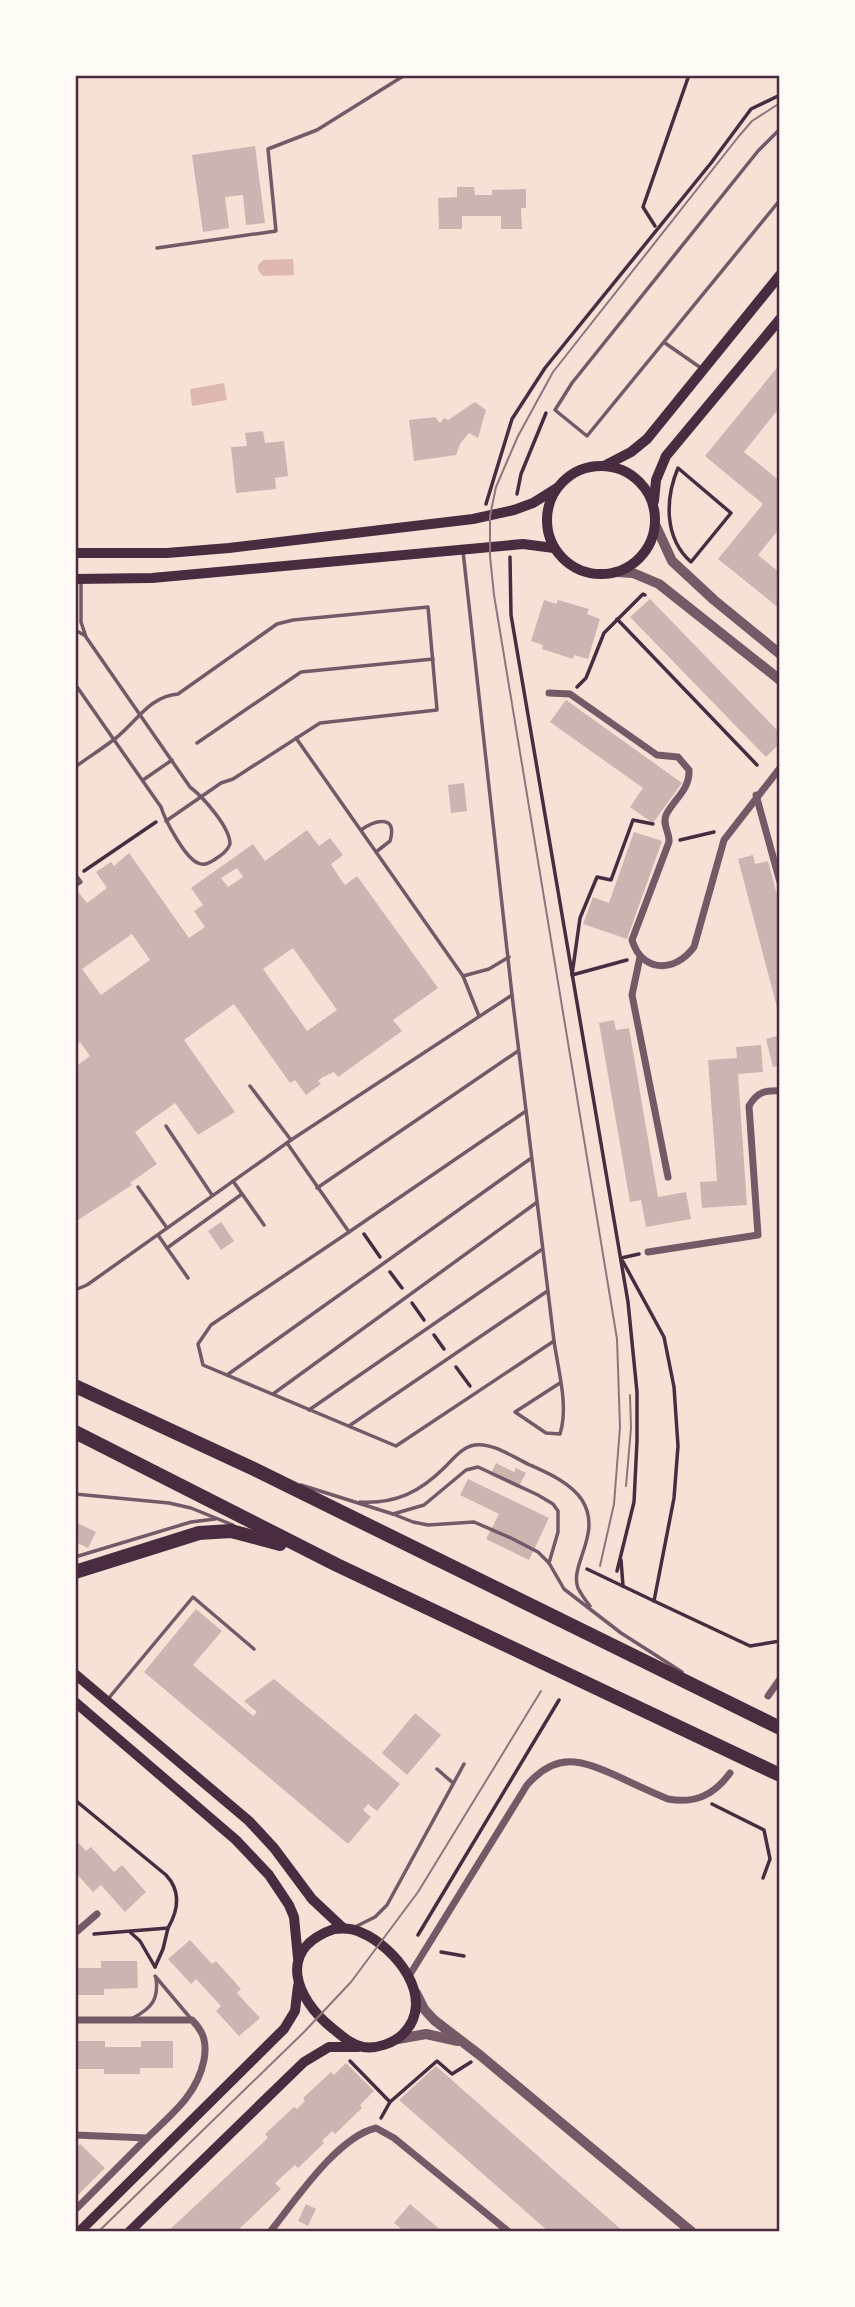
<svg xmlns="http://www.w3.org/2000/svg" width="855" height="2307" font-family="Figtree,sans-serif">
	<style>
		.water { fill: #dcb8b0 }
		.building { fill: #ccb4b1; fill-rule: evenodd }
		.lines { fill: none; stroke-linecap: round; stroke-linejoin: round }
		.path { stroke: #4a2c40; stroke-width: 3.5 }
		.service { stroke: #755966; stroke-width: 3.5 }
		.minor { stroke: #755966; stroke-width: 7 }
		.tertiary { stroke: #755966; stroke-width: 10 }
		.secondary { stroke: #4a2c40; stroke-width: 10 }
		.motorway { stroke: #4a2c40; stroke-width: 14 }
		.tram { stroke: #8f747c; stroke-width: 2 }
		.neatline { fill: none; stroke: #4a2c40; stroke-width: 2.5 }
	</style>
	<rect width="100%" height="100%" fill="#f7e1d7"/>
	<g class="water">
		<polygon points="293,259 294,275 263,276 258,270 258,265 263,260"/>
		<polygon points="224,383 227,400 192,406 190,389"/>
	</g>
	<g class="building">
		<polygon points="255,146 265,223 246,225 243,195 225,197 229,228 203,232 192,155"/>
		<polygon points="457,187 474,187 475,195 492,195 492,190 526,189 526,208 521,208 522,229 501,229 501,216 462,216 462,229 439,229 438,198 457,197"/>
		<polygon points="780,364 780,407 744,452 780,481 780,528 758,555 780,573 780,609 718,559 763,504 705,456"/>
		<polygon points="475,402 486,410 478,438 469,433 460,444 456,455 414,461 409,420 435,417 440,423 444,418 448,420"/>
		<polygon points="263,431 265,443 284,441 288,476 275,478 276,489 236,493 231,447 247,446 245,433"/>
		<polygon points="650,599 780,733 780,743 766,757 630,617"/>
		<polygon points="544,600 556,604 558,600 589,609 587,614 600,619 588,659 574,655 573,659 542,649 543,645 531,641"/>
		<polygon points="566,700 682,783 653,823 630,807 643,788 550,722"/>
		<polygon points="464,783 467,811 451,813 448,785"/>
		<path d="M307 830 319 846 330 838 343 855 331 864 341 880 345 885 357 876 438 988 393 1020 402 1031 338 1077 334 1072 323 1077 318 1081 321 1084 306 1095 295 1080 290 1083 234 1004 184 1040 235 1112 198 1135 175 1103 135 1132 157 1164 130 1183 132 1185 75 1222V1067L90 1056 80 1042 75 1046V888L87 903 107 888 96 872 111 862 114 866 129 853 189 938 205 927 194 911 203 905 191 888 253 844 265 861ZM237 868 243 877 228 887 221 878ZM132 934 150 960 101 995 82 969ZM293 948 337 1010 307 1031 263 969Z"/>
		<polygon points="634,832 662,841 627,939 583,924 593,897 609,903"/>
		<polygon points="753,855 755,864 768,861 780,906 780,1019 738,859"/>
		<polygon points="614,1020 616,1030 629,1028 658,1197 686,1192 691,1219 646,1227 641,1200 630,1202 599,1023"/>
		<polygon points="780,1035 780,1065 773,1067 766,1039"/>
		<polygon points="761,1045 763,1072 738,1074 747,1205 702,1208 700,1182 717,1181 708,1060 737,1058 736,1047"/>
		<polygon points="221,1222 234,1241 221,1250 208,1231"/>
		<polygon points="496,1463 514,1472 516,1468 526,1473 518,1488 490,1475"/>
		<polygon points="468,1479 549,1518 529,1560 486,1539 499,1514 460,1495"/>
		<polygon points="75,1522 96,1532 88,1548 75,1542"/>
		<polygon points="196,1609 222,1631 193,1665 253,1716 257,1712 244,1701 274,1679 400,1784 377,1811 368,1804 363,1810 371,1817 348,1844 144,1672"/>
		<polygon points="415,1713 441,1735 407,1775 382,1753"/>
		<polygon points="75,1839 86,1851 91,1847 114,1872 122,1865 146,1892 125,1912 101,1885 93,1892 75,1872"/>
		<polygon points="190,1940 212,1964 216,1961 241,1989 237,1993 260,2018 239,2036 216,2011 221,2006 196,1979 191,1984 168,1959"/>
		<polygon points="101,1961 137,1961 138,1988 104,1989 104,1995 75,1995 75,1968 101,1968"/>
		<polygon points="75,2041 105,2041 105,2047 141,2047 141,2041 173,2041 173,2068 140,2068 140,2074 104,2074 104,2069 75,2069"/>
		<polygon points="346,2063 374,2091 360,2105 362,2108 335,2134 332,2131 322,2141 324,2143 298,2168 295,2165 275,2183 281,2189 236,2232 167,2232 268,2138 265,2134 294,2107 297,2109 305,2101 303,2098 331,2072 334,2075"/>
		<polygon points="436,2066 624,2232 549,2232 399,2100"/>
		<polygon points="80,2144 105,2168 75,2198 75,2149"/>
		<polygon points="306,2204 316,2209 308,2226 298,2221"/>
		<polygon points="410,2204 443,2232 405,2232 394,2223"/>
	</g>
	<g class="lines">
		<g class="path">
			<polyline points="655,226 643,207 689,75"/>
			<path d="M678 468 731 513 691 562C664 538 665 499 678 468Z"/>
			<polyline points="517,494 521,474 546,413"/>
			<polyline points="486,504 512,419 545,368 711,163 751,109 780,95"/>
			<polyline points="510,557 511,615 628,1302 637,1392 637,1441 634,1502 617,1571"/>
			<polyline points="617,619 757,765"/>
			<polyline points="577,687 586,678 604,633 643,594 645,595"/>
			<polyline points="680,840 714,832"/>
			<polyline points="84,871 156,822"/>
			<polyline points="627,960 572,975 580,918 597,877 611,880 633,820 653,824"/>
			<polyline points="364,1234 380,1257"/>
			<polyline points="390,1272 402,1288"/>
			<polyline points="412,1303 424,1320"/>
			<polyline points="434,1335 444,1349"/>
			<polyline points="456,1367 470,1386"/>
			<polyline points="621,1560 623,1586"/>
			<polyline points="587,1569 654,1601 674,1498 678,1446 674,1387 664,1337 621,1258 639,1254"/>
			<polyline points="654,1601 750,1646 780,1641"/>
			<path d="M75 1800 166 1875C181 1891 179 1909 168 1928"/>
			<polyline points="712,1804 764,1830 770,1859 763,1878"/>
			<polyline points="130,1932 140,1941 155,1967"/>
			<polyline points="94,1934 168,1928 163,1949 155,1967"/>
			<polyline points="418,1935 559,1700"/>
			<polyline points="441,1952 464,1956"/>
			<polyline points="350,2061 390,2102"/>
			<polyline points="381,2118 390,2102 437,2061 452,2074 471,2062"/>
		</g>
		<g class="service">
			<polyline points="780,129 758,151 572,383 555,410 587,436 780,200"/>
			<polyline points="157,248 276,231 268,149 317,130 405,75"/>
			<polyline points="665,343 701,368"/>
			<polyline points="75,630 84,635"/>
			<path d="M75 684 161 807C165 820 185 858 198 863 204 866 209 863 214 860 221 855 227 852 230 844 230 827 203 797 190 787L86 637 81 622V581"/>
			<polyline points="296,738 463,976 479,1016"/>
			<polyline points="197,743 301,672 433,659"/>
			<path d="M75 767C89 757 103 748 116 738 136 722 150 696 178 694L277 624 293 620 428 607 437 710 320 723 233 779 221 783 166 821"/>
			<polyline points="143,780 172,760"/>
			<path d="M361 830C375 820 398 814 390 841L376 852"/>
			<polyline points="75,874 81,882 75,886"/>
			<polyline points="463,976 489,969 509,957"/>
			<polyline points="250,1086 291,1140"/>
			<polyline points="166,1126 212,1195"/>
			<polyline points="287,1143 349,1232 211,1325 198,1344 203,1365 396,1446 554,1341 512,995"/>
			<polyline points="233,1181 264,1225"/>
			<polyline points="138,1187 167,1228"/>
			<polyline points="317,1188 518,1051"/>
			<polyline points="349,1232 526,1111"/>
			<polyline points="158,1235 167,1248 242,1194"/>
			<polyline points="167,1248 188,1278"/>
			<polyline points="75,1290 87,1285 291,1140 512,995 463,551"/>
			<path d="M554 1341C558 1370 569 1406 560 1434L546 1433 515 1412 560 1383"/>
			<polyline points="227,1375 530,1159"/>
			<polyline points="273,1394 536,1203"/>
			<polyline points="309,1410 541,1250"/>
			<polyline points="349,1426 546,1292"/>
			<polyline points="301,1485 393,1514 413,1522 428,1525 474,1522 511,1538 538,1552 549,1563 564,1589 621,1633 682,1672"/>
			<polyline points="75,1494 169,1503 191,1508 233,1525"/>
			<path d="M360 1502C396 1504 420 1492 445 1467 454 1458 462 1447 475 1445 492 1442 515 1458 530 1465 548 1473 571 1483 582 1500 603 1533 569 1565 578 1588 581 1594 586 1601 590 1606"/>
			<polyline points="393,1514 424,1505 466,1470 478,1467 538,1495 553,1504 558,1511 558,1532 549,1563"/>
			<polyline points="75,1557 191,1522 215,1519"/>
			<polyline points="108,1699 193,1597 254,1649"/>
			<polyline points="437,1769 453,1783"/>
			<polyline points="357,1926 375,1917 387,1905 464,1764"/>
			<polyline points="155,1976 192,2020"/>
			<path d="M133 2018C152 2008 159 1999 156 1978"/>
		</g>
		<g class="minor">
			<path d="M549 693 570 694 657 755 678 757 689 770C690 790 674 799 666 815 662 826 670 832 669 842L632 940C642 973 675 973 694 947L724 840 780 768"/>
			<polyline points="756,795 780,882"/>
			<polyline points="640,957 632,995 668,1177"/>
			<path d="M648 1252 758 1235 749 1106C757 1092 765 1090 780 1091"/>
			<polyline points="768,1696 780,1679"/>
			<polyline points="75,1933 97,1914"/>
			<path d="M409 1976 527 1785C557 1751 581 1760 617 1776 634 1784 651 1792 668 1799 695 1804 714 1795 730 1773"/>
			<path d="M75 2020H192C204 2032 207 2043 204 2060 197 2095 172 2114 147 2138"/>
			<polyline points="75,2135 147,2138 75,2210"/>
			<path d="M270 2232C295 2201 337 2137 376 2128L394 2138 509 2232"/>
		</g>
		<g class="tertiary">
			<polyline points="655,524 672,561 714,600 780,654"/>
			<polyline points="616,572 633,573 659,584 780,680"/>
			<polyline points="416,1993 424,2009 434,2020 481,2056 692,2232"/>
			<polyline points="398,2039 426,2034 458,2041"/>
		</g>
		<g class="secondary">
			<circle cx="601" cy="520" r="54"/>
			<polyline points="604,466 631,452 647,439 780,275"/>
			<polyline points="654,501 656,480 666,456 780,319"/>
			<polyline points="75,553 167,553 229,548 473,519 514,510 533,503 557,488"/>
			<polyline points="75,579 152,578 523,544 554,548"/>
			<polyline points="75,1674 249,1821 274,1848 312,1899 343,1928"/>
			<polyline points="75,1702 236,1840 269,1875 289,1905 294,1917 298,1958"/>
			<path d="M334 1929C343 1928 352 1928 360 1932 395 1946 438 1999 403 2034 394 2043 377 2049 363 2047 351 2045 341 2035 332 2028 295 1998 276 1949 334 1929Z"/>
			<polyline points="79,2232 284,2029 295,2011 298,1986"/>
			<polyline points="129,2232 304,2062 329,2047 358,2047"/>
		</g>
		<g class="motorway">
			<polyline points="75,1386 256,1470 780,1728"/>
			<polyline points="75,1432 337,1565 780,1775"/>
			<polyline points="75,1572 199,1533 231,1531 280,1544"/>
		</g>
		<g class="tram">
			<polyline points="626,1486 631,1428 630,1395"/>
			<polyline points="600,1566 614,1504 620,1427 617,1339 494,595 490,556 490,516 496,487 518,436 553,372 739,136 752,121 780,103"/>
			<polyline points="98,2232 304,2032 351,1982 418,1892 541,1691"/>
		</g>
	</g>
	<rect width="855" height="2307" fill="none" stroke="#fffaf5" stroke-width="154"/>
	<rect x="77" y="77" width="701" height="2153" class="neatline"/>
</svg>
